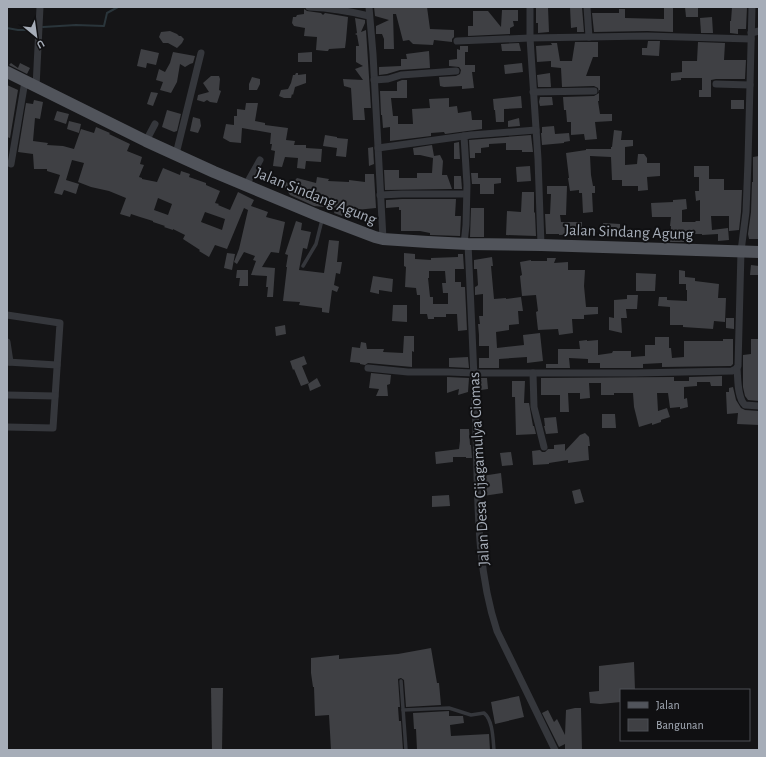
<svg xmlns="http://www.w3.org/2000/svg" width="766" height="757" font-family="'Alegreya Sans',sans-serif">
	<style>
		.lines { fill: none; stroke-linecap: round; stroke-linejoin: round }
		.stream { stroke: #2a353b; stroke-width: 2 }
		.building { fill: #3f4044; fill-rule: evenodd }
		.service { stroke: #35373c; stroke-width: 3.5 }
		.minor { stroke: #35373c; stroke-width: 7 }
		.primary { stroke: #51545b; stroke-width: 12 }
		.labels { text-anchor: middle; dominant-baseline: central; stroke-width: 4; stroke-linejoin: round; paint-order: stroke }
		.street-label { font-size: 16px; fill: #a6adb8; stroke: #101012 }
	</style>
	<rect width="100%" height="100%" fill="#151517"/>
	<g class="lines">
		<g class="stream">
			<polyline points="43,27 76,25 104,26 107,13 118,7"/>
			<polyline points="7,28 18,30 37,30"/>
		</g>
	</g>
	<g class="building">
		<polygon points="374,7 427,7 430,29 454,30 454,37 452,39 452,42 434,40 433,45 413,44 409,40 403,41 396,14 393,14 394,49 384,49 384,39 382,34 376,34 376,26 389,20 375,16"/>
		<polygon points="536,7 548,7 549,32 538,33 538,23 536,23"/>
		<polygon points="570,7 582,7 584,32 577,32 577,27 571,28"/>
		<polygon points="664,7 673,7 673,32 647,31 594,32 592,13 619,13 619,9 625,9 625,18 664,19"/>
		<polygon points="685,7 698,7 698,17 686,17"/>
		<polygon points="732,7 747,7 746,29 738,29 738,34 730,33 730,21 731,21"/>
		<polygon points="304,9 307,11 321,13 323,15 325,13 348,17 346,40 345,48 329,49 328,51 326,51 316,50 317,37 304,36 305,28 294,26 292,23 293,17 296,17 297,15 304,14"/>
		<polygon points="502,10 518,10 518,21 513,21 514,26 510,28 510,34 468,36 468,26 473,26 473,11 488,11 501,27"/>
		<polygon points="712,17 713,33 701,33 700,18"/>
		<polygon points="355,18 365,20 365,23 361,32 366,30 371,108 364,108 365,120 353,120 351,88 344,86 343,79 363,80 355,69 363,66 356,62 356,46 359,46 357,35 355,34 357,33"/>
		<polygon points="170,31 177,34 179,36 181,36 184,39 182,43 177,48 168,43 163,43 159,37 161,32"/>
		<polygon points="648,41 660,41 659,56 642,55 642,48 647,48"/>
		<polygon points="575,42 598,42 598,57 593,57 586,76 600,76 600,90 599,90 599,101 598,101 600,114 612,114 612,121 595,122 597,139 585,140 584,134 571,135 571,122 567,122 566,110 564,110 563,97 594,96 599,93 598,88 594,86 562,87 561,68 551,67 551,61 537,62 536,46 552,45 551,43 557,43 560,61 572,61"/>
		<polygon points="698,42 725,43 724,60 746,60 745,79 716,79 711,80 711,97 699,97 699,90 702,90 702,78 681,78 681,80 671,81 671,73 682,72 682,61 697,61"/>
		<polygon points="519,43 521,51 502,51 501,44"/>
		<polygon points="460,46 468,46 468,52 465,52 465,65 475,65 475,72 472,72 474,88 462,89 462,86 444,87 440,86 439,77 456,76 460,74 461,70 459,67 449,66 449,60 457,59 457,49 460,50"/>
		<polygon points="141,49 159,53 156,65 147,63 146,68 137,66"/>
		<polygon points="429,51 430,68 400,70 387,74 379,75 379,67 401,66 401,59 407,59 406,54"/>
		<polygon points="173,52 195,56 193,63 190,64 185,67 180,64 177,82 171,93 160,90 163,82 156,80 159,69 165,72 170,63"/>
		<polygon points="312,52 312,62 298,62 298,53"/>
		<polygon points="11,63 18,68 20,63 30,68 27,74 9,65"/>
		<polygon points="522,63 523,72 505,74 504,65"/>
		<polygon points="296,73 298,73 298,75 306,74 306,83 295,87 293,95 292,94 291,98 284,98 279,96 281,90 288,89 291,83 293,75 295,75"/>
		<polygon points="550,73 551,87 538,87 537,75"/>
		<polygon points="211,76 219,76 220,79 219,90 221,91 217,103 210,102 207,100 204,102 197,100 198,95 209,92 203,83"/>
		<polygon points="252,77 260,79 260,84 257,90 249,90 249,84"/>
		<polygon points="402,80 407,80 407,98 391,98 393,116 398,116 398,124 413,124 412,109 430,108 429,99 449,98 449,107 457,106 458,113 471,111 472,120 482,120 482,129 445,134 444,132 431,133 431,136 390,141 390,127 383,128 382,115 381,115 380,91 397,91 397,82"/>
		<polygon points="7,85 18,90 10,138 7,137"/>
		<polygon points="151,92 158,93 153,106 147,104"/>
		<polygon points="521,96 522,108 504,109 504,122 496,122 495,110 494,110 493,99"/>
		<polygon points="540,97 552,97 553,105 540,106 539,102"/>
		<path d="M34 100 43 102 40 119 35 118 33 141 48 143 47 145 63 146 74 149 81 129 94 133 96 127 110 133 109 134 130 144 127 151 142 157 140 164 144 165 139 177 142 178V179L157 182 163 168 180 175 181 171 190 174 189 177 206 183V185L220 191 215 203 219 204 218 205 230 210 238 192 254 200 251 206 268 212 266 217 285 222 279 253 271 252 262 267 275 268 273 297H267L268 287H266L267 276 251 275 256 261 253 260 255 256 244 252 237 264 234 262 239 249 248 210 244 208 227 249 215 245 209 257 199 251 200 250 183 239 185 235 173 229V230L164 227 165 226 153 222V221L140 217 131 214 130 217 120 214 126 198 109 191 91 187 78 182 84 163 72 160 66 180 79 184 76 194 64 190 62 195 54 193 60 175 47 171V169H34L33 154 18 152 26 103 33 104ZM158 198 172 204 168 215 154 210ZM205 212 225 219 222 230 201 222Z"/>
		<rect x="731" y="100" width="13" height="9"/>
		<polygon points="246,103 258,103 255,121 265,123 265,125 288,128 286,140 295,141 294,145 306,145 306,148 322,149 321,162 306,161 305,169 297,168 298,158 285,157 282,167 273,166 275,151 271,150 272,144 270,144 271,133 242,128 241,143 230,142 223,138 226,124 234,125 234,116 237,116 237,109 245,110"/>
		<polygon points="167,110 181,114 177,131 174,132 162,127"/>
		<polygon points="57,111 69,114 66,124 54,120"/>
		<polygon points="193,117 200,119 201,126 198,133 190,131"/>
		<polygon points="519,118 520,126 508,127 508,121"/>
		<polygon points="69,121 81,124 79,133 67,129"/>
		<polygon points="554,126 555,134 569,133 570,141 564,142 564,143 542,145 541,133 542,133 542,127"/>
		<polygon points="614,130 622,131 621,140 633,140 633,146 625,147 625,165 637,164 638,154 644,154 647,158 647,163 660,163 660,176 647,177 648,190 638,191 638,186 622,186 622,180 612,180 611,157 590,156 591,175 593,186 595,186 595,193 592,193 593,212 583,213 582,193 579,193 579,190 570,191 568,178 569,178 566,153 586,150 586,149 611,149 611,147 612,147"/>
		<polygon points="325,135 337,137 337,138 348,139 346,157 336,156 337,148 323,146"/>
		<polygon points="531,135 533,152 522,152 522,150 506,150 506,143 489,144 489,147 481,148 481,153 475,153 475,158 470,158 469,140"/>
		<polygon points="459,142 460,159 454,159 454,143"/>
		<polygon points="432,145 434,156 440,155 443,161 442,175 447,175 452,189 385,190 384,170 399,170 399,178 417,178 417,173 432,173 433,158 420,155 414,155 413,148"/>
		<polygon points="373,147 374,164 369,166 368,148"/>
		<polygon points="759,156 759,239 749,239 748,234 751,212 752,182 753,182 753,157"/>
		<polygon points="530,166 531,181 517,182 516,167"/>
		<polygon points="694,166 709,166 709,179 724,179 724,190 742,190 741,212 739,230 729,231 729,216 711,216 712,230 728,228 729,240 718,241 718,234 702,235 702,234 683,234 684,242 670,242 672,233 671,233 671,226 670,226 671,217 652,217 651,203 673,202 673,200 686,199 687,209 682,210 682,222 696,222 695,221 700,221 700,200 696,201 695,191 699,191 699,177 694,177"/>
		<polygon points="471,173 478,173 478,178 501,178 501,183 494,184 494,194 480,194 480,184 472,184"/>
		<polygon points="365,174 374,174 376,208 346,211 346,214 343,214 342,216 334,213 336,208 314,206 290,195 278,177 291,185 297,178 316,183 317,177 329,179 328,181 349,182 349,180 365,182"/>
		<polygon points="454,176 461,176 462,189 454,189"/>
		<polygon points="547,186 567,186 566,215 560,215 561,222 582,222 582,234 559,235 559,234 546,234 545,214 550,214 551,194 547,194"/>
		<polygon points="522,192 534,192 534,212 535,213 536,236 506,235 507,211 521,212"/>
		<polygon points="402,199 456,199 455,216 461,216 460,236 430,235 430,233 420,231 401,231 401,210 399,210 399,207 386,208 386,200"/>
		<polygon points="471,208 484,208 484,237 470,237"/>
		<polygon points="296,221 302,223 301,230 311,232 307,249 303,248 299,270 324,273 329,240 339,241 337,262 342,262 340,274 336,273 334,285 339,287 337,292 332,290 329,313 322,312 322,308 299,305 300,302 283,301 287,267 286,267 288,255 285,254"/>
		<polygon points="603,223 620,224 620,233 603,233"/>
		<polygon points="227,253 235,254 232,270 224,268"/>
		<path d="M404 253 415 254V259L431 260V258L458 257V254H463L464 269H455V282H461V287H465L467 330 458 331 457 314H446V317H434V319H428L427 314H420V295H417L416 288 405 287 406 267 404 266ZM429 271H445L446 283H442L443 293H448V304H433V297H430L428 278H429Z"/>
		<polygon points="492,257 493,266 491,266 494,299 506,298 506,299 521,297 523,311 518,311 519,324 509,325 509,330 496,332 497,348 524,345 523,335 540,333 543,361 527,363 527,357 499,359 499,368 479,368 479,358 489,358 489,346 479,346 479,335 478,324 480,324 479,316 483,316 483,294 475,295 475,287 477,286 478,285 477,269 474,269 474,260"/>
		<polygon points="547,258 556,258 554,263 568,262 568,270 585,270 584,286 586,307 598,307 598,314 584,315 584,319 572,319 573,333 559,335 558,329 538,330 536,312 538,311 536,295 522,296 520,276 522,275 520,262 531,260 531,261 547,261"/>
		<polygon points="751,265 759,266 759,275 750,275"/>
		<polygon points="237,270 248,270 248,286 239,286 240,278 236,278"/>
		<polygon points="679,270 685,271 685,277 695,278 695,281 719,284 718,298 726,298 725,322 714,321 713,329 683,327 683,325 670,325 670,307 658,306 659,297 667,297 667,300 687,301 687,290 686,290 686,284 679,284"/>
		<polygon points="636,273 656,274 655,291 636,291"/>
		<polygon points="373,276 393,279 392,292 379,290 379,294 370,292"/>
		<polygon points="627,295 638,295 637,309 626,309 627,318 621,318 622,333 609,330 609,317 614,318 614,300 627,299"/>
		<polygon points="393,305 407,305 407,322 392,321"/>
		<polygon points="726,318 734,318 734,329 726,328"/>
		<polygon points="285,325 286,334 276,336 275,327"/>
		<polygon points="404,336 414,336 414,352 412,351 412,367 368,363 365,365 360,364 360,363 350,362 352,347 360,348 361,342 366,343 367,349 384,349 383,352 403,353"/>
		<polygon points="655,337 669,337 669,348 671,348 672,358 684,357 684,341 723,341 723,339 733,339 733,364 731,366 662,367 662,363 643,364 643,368 600,368 600,363 588,363 588,359 569,358 570,368 546,368 546,364 558,364 558,349 580,349 579,341 587,340 587,341 598,340 598,355 612,353 613,351 631,351 631,357 645,356 645,345 655,345"/>
		<polygon points="751,339 759,339 759,401 748,400 745,396 743,387 743,355 751,354"/>
		<polygon points="304,356 307,364 302,366 309,383 301,386 294,369 293,370 290,361"/>
		<polygon points="468,357 469,368 449,367 449,358"/>
		<polygon points="371,373 391,375 390,384 387,385 388,396 376,396 379,389 369,388"/>
		<polygon points="722,376 722,386 711,386 710,382 697,382 697,386 684,387 684,399 687,398 688,407 680,409 680,407 670,408 668,393 657,393 658,411 667,408 670,417 661,420 661,422 652,425 652,423 639,427 634,407 633,393 614,393 614,395 601,395 601,383 589,383 590,398 580,399 580,393 568,393 569,412 560,412 560,395 541,395 541,378 674,377 674,381 689,381 689,377"/>
		<polygon points="447,377 469,378 468,392 458,395 459,389 447,393"/>
		<polygon points="317,378 321,386 310,391 308,384"/>
		<polygon points="480,378 487,378 488,389 481,390"/>
		<polygon points="512,381 525,381 524,403 529,403 533,426 534,426 536,434 516,435 515,397 512,397"/>
		<polygon points="733,387 736,400 741,408 745,410 759,411 759,425 737,424 738,413 727,414 726,392 729,392 729,388"/>
		<polygon points="602,414 615,414 616,428 602,428"/>
		<polygon points="556,417 558,433 546,434 544,426 545,426 544,418"/>
		<polygon points="460,429 469,429 470,445 471,445 472,458 466,458 466,457 453,457 453,462 436,464 435,452 459,449 460,441"/>
		<polygon points="585,433 589,437 590,446 588,446 589,460 568,463 568,460 549,463 549,464 533,465 532,451 540,450 542,452 545,452 548,449 554,449 554,445 565,444 565,451 580,435"/>
		<polygon points="511,452 513,465 502,466 500,453"/>
		<polygon points="501,473 503,493 483,496 482,476"/>
		<polygon points="580,489 584,502 575,504 572,491"/>
		<polygon points="449,495 450,506 432,507 432,496"/>
		<polygon points="431,648 437,683 439,683 441,705 406,707 404,680 401,678 398,679 400,707 398,707 399,721 401,721 403,750 331,750 329,715 315,716 314,687 313,687 311,673 311,658 339,655 339,659 398,654"/>
		<polygon points="634,662 635,690 621,690 621,702 600,704 590,703 589,692 599,691 599,666"/>
		<polygon points="211,688 223,688 222,750 212,750"/>
		<polygon points="519,696 524,717 495,724 491,702"/>
		<polygon points="575,708 581,708 582,750 565,750 565,744 559,747 542,713 548,710 554,722 557,719 565,735 566,710"/>
		<polygon points="449,711 449,716 463,716 464,723 450,725 451,736 489,734 490,750 417,750 416,729 414,729 413,713"/>
	</g>
	<g class="lines">
		<g class="service">
			<polyline points="303,266 316,244 322,220"/>
			<polyline points="401,681 406,750"/>
			<path d="M403 710 449 708 471 715 484 713C493 720 493 740 494 750"/>
		</g>
		<g class="minor">
			<path d="M309 7C330 8 349 11 369 16"/>
			<polyline points="369,7 373,54 383,239"/>
			<polyline points="530,7 530,38 538,159 541,245"/>
			<polyline points="587,7 589,37"/>
			<polyline points="751,33 759,31"/>
			<polyline points="457,41 530,38 647,36 751,39"/>
			<polyline points="374,80 388,79 401,75 456,71"/>
			<polyline points="716,84 750,85"/>
			<polyline points="36,87 40,7"/>
			<polyline points="533,92 594,91"/>
			<polyline points="146,141 155,124"/>
			<polyline points="378,148 464,136"/>
			<polyline points="176,154 201,53"/>
			<polyline points="11,164 25,81"/>
			<polyline points="246,185 260,160"/>
			<polyline points="380,195 402,194 466,194"/>
			<polyline points="464,244 466,225 467,185 464,136 471,135 536,130"/>
			<path d="M468 244C471 307 474 370 476 433 478 499 476 568 497 631L555 750"/>
			<polyline points="7,315 60,323 53,428 7,427"/>
			<polyline points="7,342 10,362"/>
			<polyline points="7,362 57,365"/>
			<polyline points="368,368 408,372 449,372 474,373 635,373 732,371 736,369 738,366 741,251 746,212 748,161 752,7"/>
			<path d="M737 368C738 378 737 398 745 405L759 406"/>
			<polyline points="533,373 534,407 544,447"/>
			<polyline points="7,395 55,396"/>
		</g>
		<polyline class="primary" points="7,72 146,141 214,172 317,215 375,237 383,239 428,242 468,244 541,245 759,252"/>
	</g>
	<g class="labels">
		<g class="street-label">
			<text transform="translate(316 196) rotate(22)">Jalan Sindang Agung</text>
			<text transform="translate(629 232) rotate(2)">Jalan Sindang Agung</text>
			<text transform="translate(479 469) rotate(-93)">Jalan Desa Cijagamulya Ciomas</text>
		</g>
	</g>
	<rect width="766" height="757" fill="none" stroke="#a6adb8" stroke-width="16"/>
	<rect x="620" y="689" width="130" height="52" fill="#101012" stroke="#4c4f54"/>
	<rect x="628" y="702" width="20" height="6" fill="#51545b" stroke="#4c4f54"/>
	<text x="656" y="709" font-size="12" fill="#a6adb8">Jalan</text>
	<rect x="628" y="719" width="20" height="12" fill="#3f4044" stroke="#4c4f54"/>
	<text x="656" y="729" font-size="12" fill="#a6adb8">Bangunan</text>
	<g transform="translate(36 36) rotate(151)" stroke="#101012" stroke-width="3" paint-order="stroke">
	<path d="M0-3L7 15L0 10L-7 15Z" fill="#a6adb8"/>
	<text y="-6" font-size="11" font-weight="bold" text-anchor="middle" fill="#a6adb8">U</text>
	</g>
</svg>
